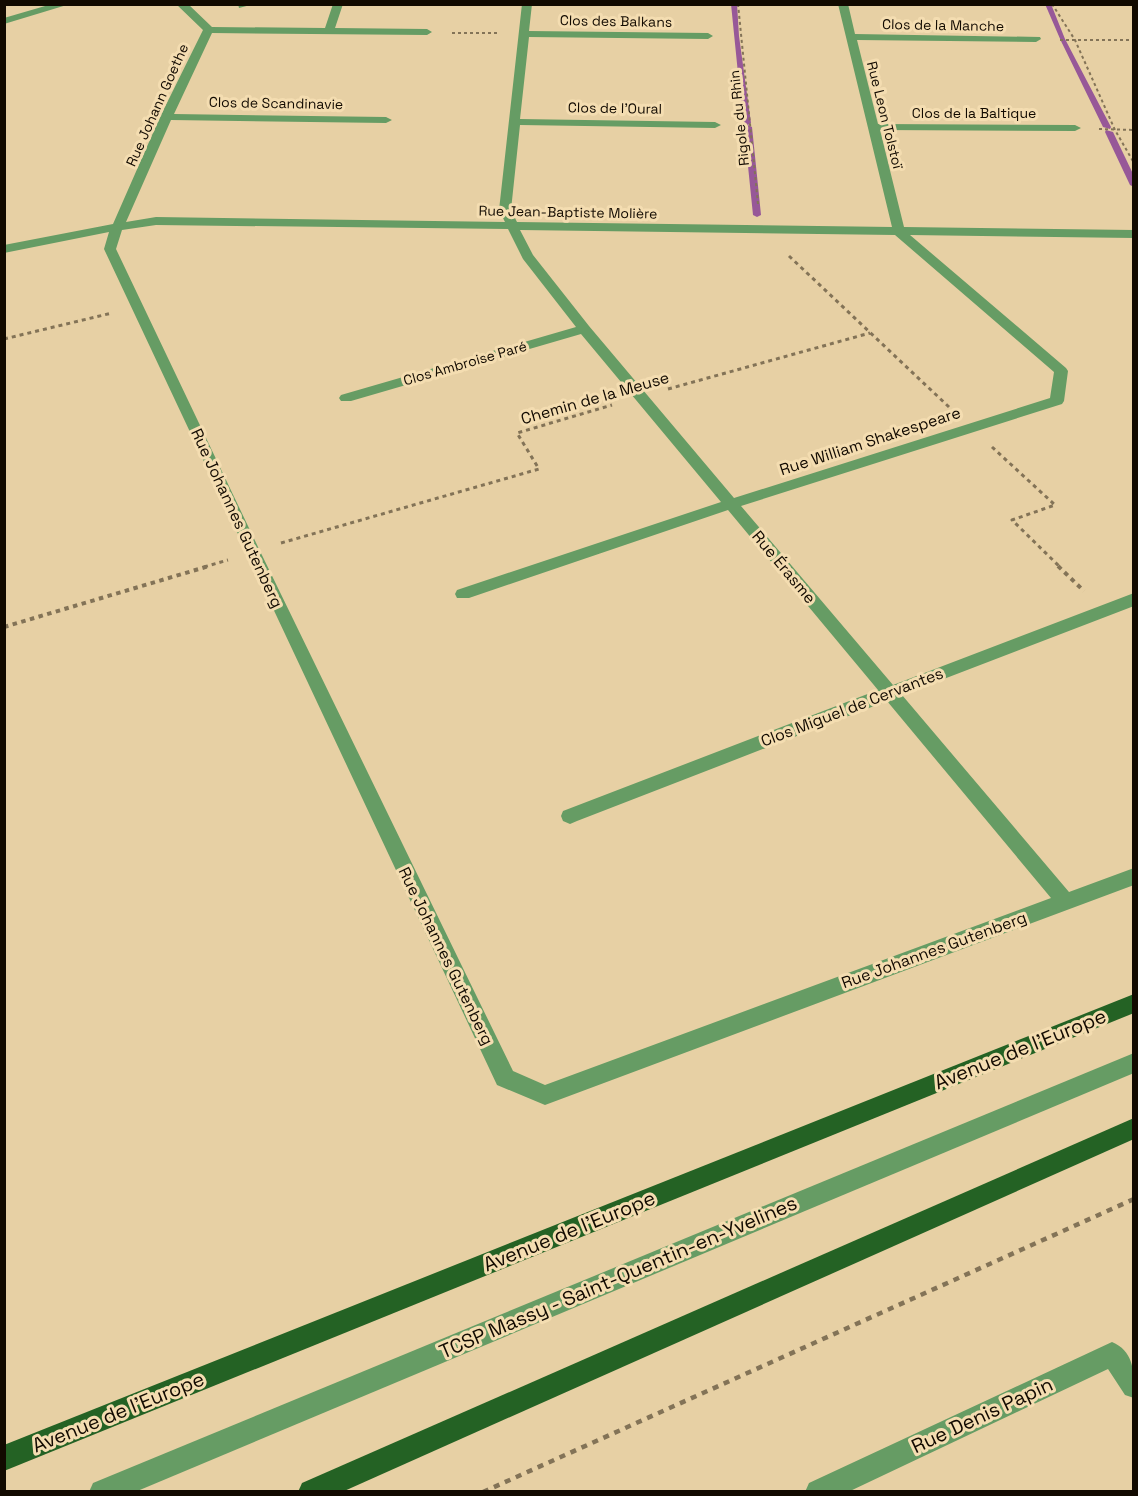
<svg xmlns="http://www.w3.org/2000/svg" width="1138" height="1496" font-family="'Space Grotesk',sans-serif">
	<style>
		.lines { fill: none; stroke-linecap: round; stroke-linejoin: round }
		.stream { fill: #975898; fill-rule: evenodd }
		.path-far3 { stroke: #837357; stroke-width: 2; stroke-dasharray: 3 3; stroke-linecap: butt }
		.path-far2 { stroke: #837357; stroke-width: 3; stroke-dasharray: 4 4; stroke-linecap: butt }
		.path-far1 { stroke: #837357; stroke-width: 4; stroke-dasharray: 4.5 4.5; stroke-linecap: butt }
		.path { stroke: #837357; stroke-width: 4.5; stroke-dasharray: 6 6; stroke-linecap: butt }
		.minor { fill: #669c64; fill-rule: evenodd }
		.major { fill: #246224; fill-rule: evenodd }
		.labels { text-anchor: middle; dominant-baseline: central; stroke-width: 6; stroke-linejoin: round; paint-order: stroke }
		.far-street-label { font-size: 14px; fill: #120a00; stroke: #f4ddb1 }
		.street-label { font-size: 16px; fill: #120a00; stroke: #f4ddb1 }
		.near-street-label { font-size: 20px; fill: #120a00; stroke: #f4ddb1 }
	</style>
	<rect width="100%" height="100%" fill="#e7d0a4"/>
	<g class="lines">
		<g class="stream">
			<polygon points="731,4 737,4 739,36 751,123 748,125 752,127 761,215 757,217 753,215 744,127 747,125 743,123"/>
			<polygon points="1045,4 1051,4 1065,39 1111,127 1110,129 1103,127 1061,41"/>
			<polygon points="1106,130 1113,132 1134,176 1134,187 1130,185 1105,132"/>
		</g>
		<g class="path-far3">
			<polyline points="738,4 758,204"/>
			<polyline points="1052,4 1075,40 1115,130 1134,163"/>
			<polyline points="452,33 499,33"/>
			<polyline points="1060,40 1134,40"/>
			<polyline points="1099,129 1134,130"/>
		</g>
		<g class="path-far2">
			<polyline points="789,256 949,407"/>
			<polyline points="4,339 112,313"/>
			<polyline points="668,389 870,333"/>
			<polyline points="992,447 1055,505 1012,520 1060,567"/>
			<polyline points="281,543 539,469 517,433 612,405"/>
			<polyline points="204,567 228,560"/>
		</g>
		<g class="path-far1">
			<polyline points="1058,566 1084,591"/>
			<polyline points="4,627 209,566"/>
		</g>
		<polyline class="path" points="483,1492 1134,1199"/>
		<g class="minor">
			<polygon points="52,4 70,4 4,24 4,18"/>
			<path d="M176 4H188L212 27 325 28 333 4H343L335 28 427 29 432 32 427 35 212 33 174 114 386 117 392 120 386 123 171 120 126 222 156 217 505 222 499 210 522 4H532L529 31 708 33 713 36 708 39 529 37 520 119 715 122 721 125 715 128 520 125 511 210 517 222 892 227 838 4H848L855 34 1040 37 1041 39 1036 42 857 40 878 124 1075 125 1081 128 1075 131 880 130 904 227 1134 230V238L910 235 1066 368 1068 371 1064 401 1062 404 741 506 893 685 1134 593V606L902 695 1069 892 1134 868V885L545 1105 497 1085 104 249 109 232 4 253V245L113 224 160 117 203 30ZM156 225 508 229 523 259 576 327 341 395 339 398 341 401H351L581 334 721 502 457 590 455 594 457 598H469L728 510 878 690 563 811 561 816 563 821 570 824 577 821 887 701 1051 898 545 1085 513 1071 258 547 116 249 122 230ZM520 230 895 235 1054 372 1050 398 734 498 589 326 533 255Z"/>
			<polygon points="238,4 254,4 239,8"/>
			<polygon points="1134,1053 1134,1073 135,1492 89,1492 93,1483"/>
			<path d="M1112 1342C1136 1352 1134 1376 1134 1398L1125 1395 1108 1369 848 1492H805L809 1483Z"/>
		</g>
		<g class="major">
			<polygon points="1134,994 1134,1013 4,1471 4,1445"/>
			<polygon points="1134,1118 1134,1139 342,1492 298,1492 302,1483"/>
		</g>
	</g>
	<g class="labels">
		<g class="far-street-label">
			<text transform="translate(616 21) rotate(1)">Clos des Balkans</text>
			<text transform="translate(943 25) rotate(1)">Clos de la Manche</text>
			<text transform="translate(276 103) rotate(1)">Clos de Scandinavie</text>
			<text transform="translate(157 105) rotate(-66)">Rue Johann Goethe</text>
			<text transform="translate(615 108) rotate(1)">Clos de l'Oural</text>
			<text x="974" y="113">Clos de la Baltique</text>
			<text transform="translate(885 115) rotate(76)">Rue Leon Tolstoï</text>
			<text transform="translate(739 118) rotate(-96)">Rigole du Rhin</text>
			<text transform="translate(568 212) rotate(1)">Rue Jean-Baptiste Molière</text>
			<text transform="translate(465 363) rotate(-16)">Clos Ambroise Paré</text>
		</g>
		<g class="street-label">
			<text transform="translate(595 398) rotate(-16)">Chemin de la Meuse</text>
			<text transform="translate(870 441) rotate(-18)">Rue William Shakespeare</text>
			<text transform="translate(237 518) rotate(65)">Rue Johannes Gutenberg</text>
			<text transform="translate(784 567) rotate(50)">Rue Érasme</text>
			<text transform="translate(852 707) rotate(-21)">Clos Miguel de Cervantes</text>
			<text transform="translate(934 950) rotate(-20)">Rue Johannes Gutenberg</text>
			<text transform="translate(446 956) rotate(64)">Rue Johannes Gutenberg</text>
		</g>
		<g class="near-street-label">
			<text transform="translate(1020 1049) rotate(-22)">Avenue de l'Europe</text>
			<text transform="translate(569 1231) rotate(-22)">Avenue de l'Europe</text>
			<text transform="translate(618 1277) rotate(-23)">TCSP Massy - Saint-Quentin-en-Yvelines</text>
			<text transform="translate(118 1412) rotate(-22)">Avenue de l'Europe</text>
			<text transform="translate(982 1415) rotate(-25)">Rue Denis Papin</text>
		</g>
	</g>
	<rect width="1138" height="1496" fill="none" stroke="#120a00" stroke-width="12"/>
</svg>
